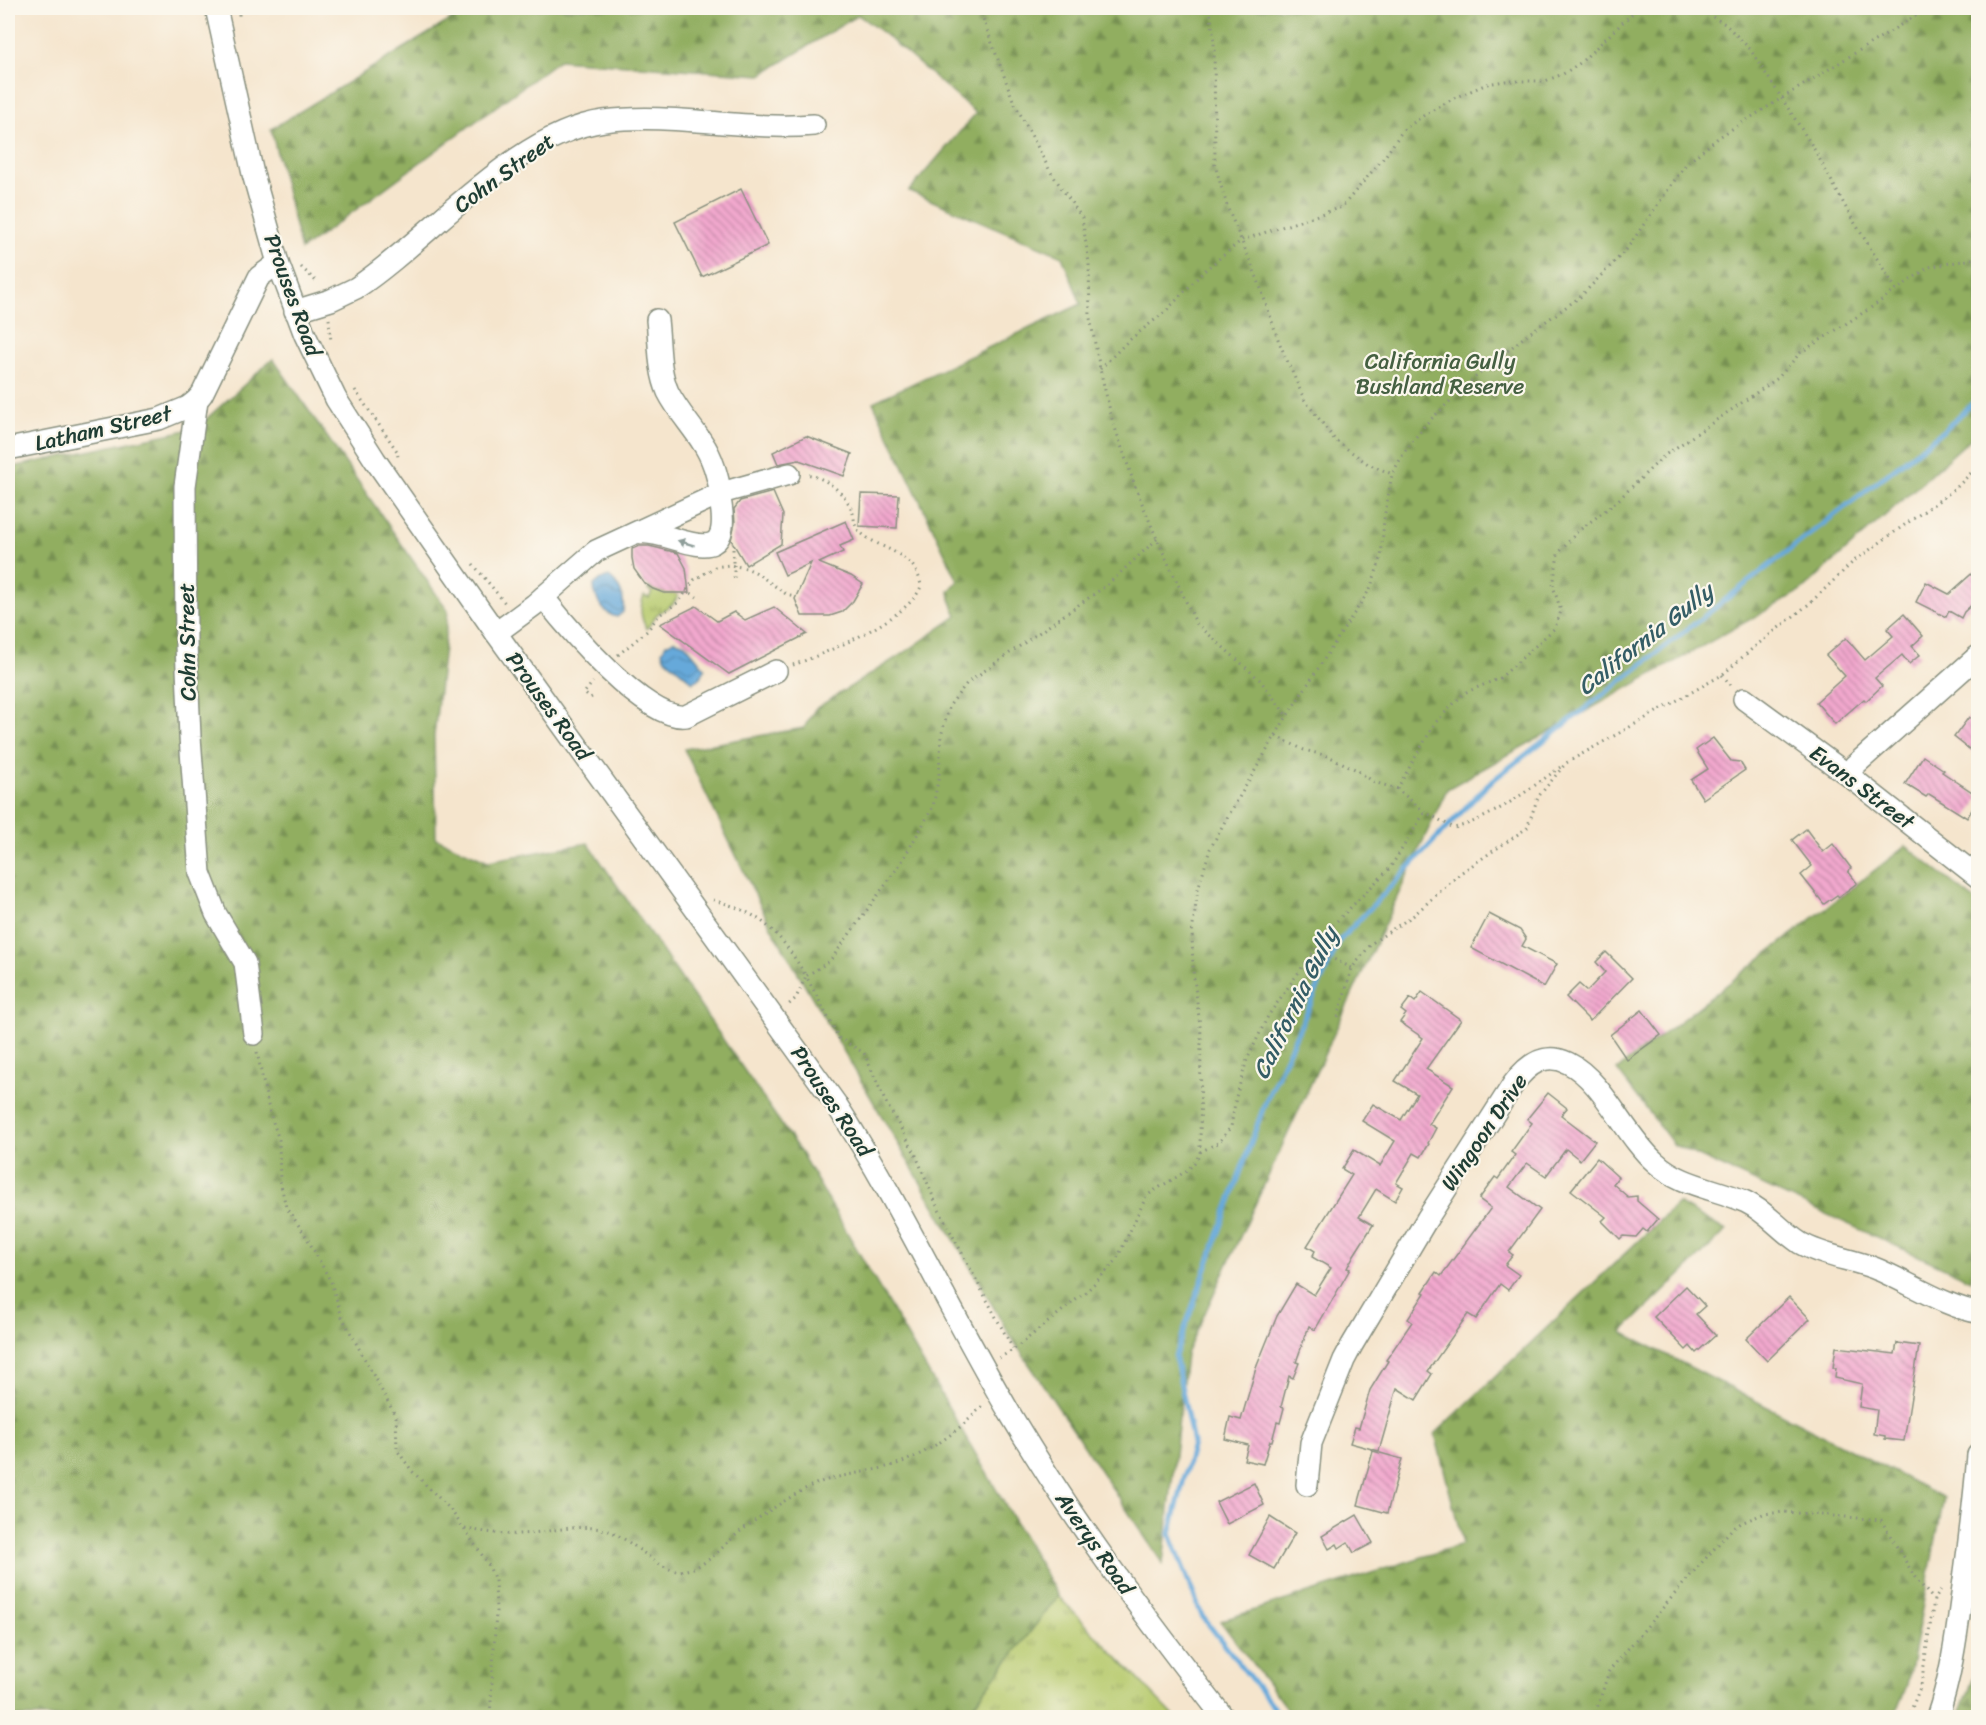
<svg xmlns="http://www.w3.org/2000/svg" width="1986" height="1725" font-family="Sriracha,sans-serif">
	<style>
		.grass { fill: url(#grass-tufts); stroke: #6b8451; stroke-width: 1.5 }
		.forest { fill: url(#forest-firs); stroke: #58764a; stroke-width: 1.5 }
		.water { fill: url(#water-waves); stroke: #427387; stroke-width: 1.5 }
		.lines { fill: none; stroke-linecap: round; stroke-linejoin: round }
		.stream { stroke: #66a9da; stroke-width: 5 }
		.building { fill: url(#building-back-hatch) }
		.minor-casing { stroke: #8a9180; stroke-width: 24 }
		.path { stroke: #8a9180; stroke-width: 3; stroke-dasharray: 1.5 4.5; stroke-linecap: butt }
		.minor { stroke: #fff; stroke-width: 21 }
		.oneway { fill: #8f9e9a }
		.labels { text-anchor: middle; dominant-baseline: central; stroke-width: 4.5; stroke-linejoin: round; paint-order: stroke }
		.street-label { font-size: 22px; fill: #1f3d34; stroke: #fbf7ec }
		.park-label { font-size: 22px; fill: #456042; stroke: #fbf7ec }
		.water-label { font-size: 24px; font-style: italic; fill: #345d66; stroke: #fbf7ec }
	</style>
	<defs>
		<pattern id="grass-tufts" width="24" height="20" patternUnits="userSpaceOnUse" patternTransform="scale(1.5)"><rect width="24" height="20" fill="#b7ca6e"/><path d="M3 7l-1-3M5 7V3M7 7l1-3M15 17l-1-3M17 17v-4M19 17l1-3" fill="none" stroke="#94a55b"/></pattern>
		<pattern id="forest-firs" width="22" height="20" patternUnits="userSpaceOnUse" patternTransform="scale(1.5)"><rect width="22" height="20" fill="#91ae61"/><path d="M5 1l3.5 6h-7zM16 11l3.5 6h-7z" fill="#768f51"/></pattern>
		<pattern id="water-waves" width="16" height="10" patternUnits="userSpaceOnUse" patternTransform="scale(1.5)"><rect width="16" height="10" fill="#66a9da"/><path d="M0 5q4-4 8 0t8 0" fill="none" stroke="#538bb2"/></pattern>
		<pattern id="building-back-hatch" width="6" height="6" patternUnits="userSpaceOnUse" patternTransform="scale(1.5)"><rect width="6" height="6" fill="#f2a8ce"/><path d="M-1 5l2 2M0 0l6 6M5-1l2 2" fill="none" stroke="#c38aa8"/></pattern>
	</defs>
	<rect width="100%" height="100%" fill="#fbf7ec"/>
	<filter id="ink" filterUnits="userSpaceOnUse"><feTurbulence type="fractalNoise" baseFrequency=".0167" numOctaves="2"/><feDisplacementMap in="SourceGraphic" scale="12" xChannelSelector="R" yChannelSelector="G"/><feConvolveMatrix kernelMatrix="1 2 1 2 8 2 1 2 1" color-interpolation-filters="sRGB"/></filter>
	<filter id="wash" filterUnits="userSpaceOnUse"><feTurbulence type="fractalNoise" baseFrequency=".008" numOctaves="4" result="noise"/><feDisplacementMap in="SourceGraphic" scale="24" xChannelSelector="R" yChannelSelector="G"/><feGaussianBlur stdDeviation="1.35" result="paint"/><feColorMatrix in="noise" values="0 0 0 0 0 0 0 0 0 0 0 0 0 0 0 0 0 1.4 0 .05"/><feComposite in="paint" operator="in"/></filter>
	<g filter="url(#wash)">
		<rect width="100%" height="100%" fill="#f5e5cd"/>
		<g class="grass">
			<path d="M649 588 663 593 676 592 678 596 673 604 657 614 647 629C640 618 639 608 644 596L649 598 652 592 648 590Z"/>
			<polygon points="1058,1596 1175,1717 964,1718"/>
		</g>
		<g class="forest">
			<polygon points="470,8 1978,8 1978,432 1801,591 1447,789 1186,1354 1163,1564 1011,1337 771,927 684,749 804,728 815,709 907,651 957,616 950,599 949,591 958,581 873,402 1081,304 1062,256 909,191 976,113 883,33 858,15 761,75 559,60 301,250 271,129"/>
			<polygon points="273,359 448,611 434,736 436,838 488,861 588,843 801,1153 1058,1596 964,1717 8,1717 8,468 196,428"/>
			<polygon points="1906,846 1978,903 1978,1242 1975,1249 1971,1280 1674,1145 1617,1070"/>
			<polygon points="1678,1203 1726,1231 1622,1332 1944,1498 1907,1685 1894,1717 1293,1717 1220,1621 1463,1544 1435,1434"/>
			<polygon points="1978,1666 1978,1717 1959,1717"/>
		</g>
		<g class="water">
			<path d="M609 577C621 586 625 597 623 612L617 617C603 614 594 598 594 585L600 580Z"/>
			<path d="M674 640 685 644 705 668C704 675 699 679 693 682L664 657 662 651 666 644Z"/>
		</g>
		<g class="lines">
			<polyline class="stream" points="1282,1718 1202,1616 1170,1534 1193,1443 1175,1356 1265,1103 1340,940 1488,784 1944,430 1978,398"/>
		</g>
		<g id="blocks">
			<g class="building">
				<polygon points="741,189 768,245 702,277 675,222"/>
				<polygon points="806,436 852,454 844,476 799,460 778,464 773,452"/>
				<polygon points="773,492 783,515 781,544 746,565 731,540 735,523 734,509 740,501"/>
				<polygon points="861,494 899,495 897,528 859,526"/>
				<polygon points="846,521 854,540 840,546 843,552 819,563 851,576 863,584 853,601 842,612 830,616 802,616 795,599 811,563 785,575 775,552"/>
				<polygon points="639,546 649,546 678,553 686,568 689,593 664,593 653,589 644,583 634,569 632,558 632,549"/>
				<polygon points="1978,568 1978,599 1964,612 1961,618 1949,611 1946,617 1916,602 1926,582 1949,594"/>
				<polygon points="696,606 717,621 734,612 745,620 774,607 807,634 729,674 660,624"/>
				<polygon points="1904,614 1923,636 1912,646 1920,655 1909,664 1902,655 1875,678 1882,686 1866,701 1864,699 1835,724 1816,702 1845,676 1826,655 1846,638 1865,660 1893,636 1887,629"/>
				<polygon points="1969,717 1978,724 1978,756 1954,737"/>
				<polygon points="1713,738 1731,761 1740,762 1745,770 1703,799 1691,780 1708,769 1696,750"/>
				<polygon points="1923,756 1944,770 1942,772 1978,796 1978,800 1967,818 1929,794 1926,797 1905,784"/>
				<polygon points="1806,829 1823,852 1833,844 1851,868 1848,871 1857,883 1839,897 1837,895 1824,904 1801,875 1812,866 1792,840"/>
				<polygon points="1489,914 1520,930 1526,939 1522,946 1557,964 1544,987 1471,948"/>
				<polygon points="1606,952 1632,978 1590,1021 1566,997 1579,984 1587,991 1605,972 1596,962"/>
				<polygon points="1422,992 1461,1020 1426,1069 1453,1086 1429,1124 1436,1128 1428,1143 1429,1144 1421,1157 1414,1153 1396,1183 1403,1187 1395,1201 1376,1189 1359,1217 1373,1225 1354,1255 1347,1268 1350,1269 1315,1330 1309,1326 1296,1362 1299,1363 1293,1378 1289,1376 1281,1407 1284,1408 1280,1423 1277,1422 1272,1441 1270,1441 1263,1464 1244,1460 1248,1445 1225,1439 1230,1417 1241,1420 1256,1368 1277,1316 1296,1284 1314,1295 1331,1268 1312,1257 1315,1251 1307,1246 1352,1175 1342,1169 1354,1150 1380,1166 1395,1141 1362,1121 1373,1104 1401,1120 1417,1094 1395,1081 1423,1038 1400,1022 1406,1014 1401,1010 1410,998 1415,1002"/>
				<polygon points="1642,1010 1661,1035 1627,1060 1610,1035"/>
				<polygon points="1548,1093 1567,1108 1561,1115 1595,1141 1580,1160 1566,1149 1546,1176 1527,1163 1509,1187 1540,1210 1509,1252 1513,1255 1505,1265 1519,1275 1508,1290 1500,1284 1476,1319 1468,1314 1428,1371 1432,1374 1416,1400 1397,1388 1379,1451 1350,1443 1355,1427 1359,1428 1370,1390 1388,1361 1386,1360 1412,1322 1408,1319 1425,1293 1423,1292 1436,1272 1441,1276 1491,1208 1479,1199 1495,1177 1498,1179 1515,1155 1511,1152 1532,1123 1527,1119"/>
				<polygon points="1597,1158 1618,1177 1613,1184 1628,1197 1637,1196 1637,1201 1658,1219 1647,1232 1643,1229 1636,1237 1623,1236 1620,1239 1602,1221 1606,1217 1571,1190"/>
				<polygon points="1686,1286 1705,1306 1696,1314 1716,1335 1696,1353 1690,1346 1686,1350 1654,1317"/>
				<polygon points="1789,1297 1810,1319 1767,1361 1746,1339"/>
				<polygon points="1897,1343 1919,1346 1904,1441 1885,1439 1885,1436 1874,1434 1877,1410 1859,1407 1862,1384 1835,1378 1836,1368 1833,1368 1836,1347 1895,1354"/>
				<polygon points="1373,1451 1402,1459 1387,1513 1358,1505"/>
				<polygon points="1254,1483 1264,1505 1227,1524 1216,1502"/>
				<polygon points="1357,1515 1373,1543 1354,1553 1348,1542 1339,1548 1337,1544 1329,1549 1322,1536"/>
				<polygon points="1270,1517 1295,1533 1274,1569 1249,1555"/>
			</g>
		</g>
	</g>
	<g filter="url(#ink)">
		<use href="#blocks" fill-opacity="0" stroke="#8a9180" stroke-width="1.5"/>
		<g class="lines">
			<g class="minor-casing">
				<g id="minor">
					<path d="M216 8 253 174 278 263 305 335 336 399 375 460 496 633 836 1104C901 1205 951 1314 1012 1417 1075 1523 1148 1621 1224 1718"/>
					<path d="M295 311 331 300 356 288C430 239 515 133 604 121 673 112 744 131 814 125"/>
					<path d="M657 320C660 344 658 369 668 392 677 410 691 425 702 442 713 458 717 475 721 493"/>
					<polyline points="8,449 159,419 188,407 197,400"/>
					<path d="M636 533C673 527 738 583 719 494"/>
					<path d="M543 597C567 627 646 722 686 716L776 671"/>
					<polyline points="496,633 534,605 596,551 721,493 789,474"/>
					<polyline points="1744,699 1848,775 1978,877"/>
					<polyline points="1848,775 1855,765 1978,656"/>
					<polyline points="254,1034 245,963 216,914 200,873 190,737 186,645 185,486 197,400 202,394 259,277 278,263"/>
					<path d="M1307 1485 1311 1443 1344 1360 1352 1345 1427 1219 1514 1083C1528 1064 1545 1052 1568 1063 1603 1080 1625 1136 1655 1162 1681 1186 1715 1188 1746 1202 1767 1212 1781 1231 1800 1243 1823 1256 1850 1259 1874 1268 1905 1280 1947 1308 1978 1312"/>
					<path d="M1937 1718C1950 1680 1956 1640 1961 1601 1968 1552 1974 1503 1978 1455"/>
				</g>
			</g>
			<g class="path">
				<polyline points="239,8 239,17"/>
				<polyline points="979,8 1013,100 1050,171 1082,218 1089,263 1090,318 1100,369 1112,419 1136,489 1157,539 1196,623 1260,680 1287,716"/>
				<polyline points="1210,8 1214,41 1215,165 1228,209 1258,280 1279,342 1304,399 1335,440 1368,464 1392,474"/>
				<polyline points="1697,8 1725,24 1750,49 1813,147 1851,217 1896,289"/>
				<polyline points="301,267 318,283"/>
				<polyline points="329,319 331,342"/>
				<polyline points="1100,369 1127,342 1166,311 1204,271 1242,240 1342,207 1386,155 1403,130 1423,116 1454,98 1487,84 1505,81 1545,81 1563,74 1580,63 1638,8"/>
				<polyline points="355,390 397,451 398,457"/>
				<polyline points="733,549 733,565"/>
				<polyline points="473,564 505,603"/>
				<polyline points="734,578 734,565"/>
				<polyline points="686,590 697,597"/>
				<polyline points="618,655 647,631 659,615 679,602 694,580 715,567 729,565 746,568 755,572 786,594 795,596"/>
				<path d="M793 665C824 654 911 618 921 586 916 550 878 551 858 530 853 524 855 515 851 508 843 491 824 477 806 474"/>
				<polyline points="1722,675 1731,685"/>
				<polyline points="592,697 590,698 584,693 593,682"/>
				<path d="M1276 736 1304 750 1328 756 1355 769 1374 782 1397 789 1425 812 1454 828C1494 818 1529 789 1562 766"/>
				<polyline points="1397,789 1435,723 1464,693 1500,678 1555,628 1561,611 1553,586 1558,554 1577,532 1615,503 1665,455 1778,378 1800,353 1869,309 1929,267 1978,258"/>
				<path d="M713 900C763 913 780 933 806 976L796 998 787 1006"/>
				<polyline points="1311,956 1327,956 1352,968"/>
				<polyline points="1338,1017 1352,968 1372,943 1414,915 1462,872 1527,828 1538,797 1566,763 1722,675 1753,648 1809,604 1854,561 1955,489 1978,466"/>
				<polyline points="257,1052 269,1110 279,1140 280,1181 286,1207 306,1236 331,1282 342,1317 396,1417 397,1450 412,1471 450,1509 487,1562 495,1580 496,1612 490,1718"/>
				<polyline points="1200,1152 1218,1143 1231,1127 1236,1097 1247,1060 1268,1016 1329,929 1390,868 1425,812"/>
				<polyline points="1013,1349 937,1206 915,1153 885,1101 864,1053 839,1038 806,976 830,961 901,863 933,807 939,775 941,736 950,705 967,683 1107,585 1157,539"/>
				<path d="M999 1358 1013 1350 1087 1291 1116 1261 1146 1197C1162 1182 1194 1174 1200 1152L1201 1034 1193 970 1192 933 1198 889 1210 849 1224 823 1287 716 1370 589 1381 558 1384 519 1392 474 1405 451 1425 425 1473 379 1528 334 1580 297 1626 250 1686 164 1719 137 1928 8"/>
				<path d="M465 1529C482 1531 501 1535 519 1534 550 1533 578 1522 609 1531 629 1538 662 1572 679 1571 708 1569 722 1545 742 1530 762 1515 782 1502 803 1490 829 1475 862 1474 890 1466 924 1457 961 1430 984 1404"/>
				<polyline points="1594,1718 1609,1671 1696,1569 1731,1530 1741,1523 1763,1514 1785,1512 1881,1520 1916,1579 1934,1600"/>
				<polyline points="1908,1718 1921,1685 1934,1600 1943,1588"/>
			</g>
			<use href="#minor" class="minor"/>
		</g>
		<defs><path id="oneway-solid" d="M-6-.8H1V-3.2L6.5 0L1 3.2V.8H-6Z" transform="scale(1.5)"/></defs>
		<use class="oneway" href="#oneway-solid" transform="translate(686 543) rotate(-163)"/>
	</g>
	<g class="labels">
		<g class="street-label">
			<text transform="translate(504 173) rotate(-36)">Cohn Street</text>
			<text transform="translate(293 295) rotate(70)">Prouses Road</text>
			<text transform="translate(103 428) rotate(-13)">Latham Street</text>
			<text transform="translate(187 642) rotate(-91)">Cohn Street</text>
			<text transform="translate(549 706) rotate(54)">Prouses Road</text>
			<text transform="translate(1862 787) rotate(37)">Evans Street</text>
			<text transform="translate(832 1101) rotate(56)">Prouses Road</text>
			<text transform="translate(1484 1132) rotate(-56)">Wingoon Drive</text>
			<text transform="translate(1095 1543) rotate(55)">Averys Road</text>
		</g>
		<g class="park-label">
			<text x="1440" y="361">California Gully<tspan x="1440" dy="25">Bushland Reserve</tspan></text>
		</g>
		<g class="water-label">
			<text transform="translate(1645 639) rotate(-38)">California Gully</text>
			<text transform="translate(1295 1003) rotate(-64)">California Gully</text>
		</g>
	</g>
	<rect width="1986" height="1725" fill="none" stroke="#fbf7ec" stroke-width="30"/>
</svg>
